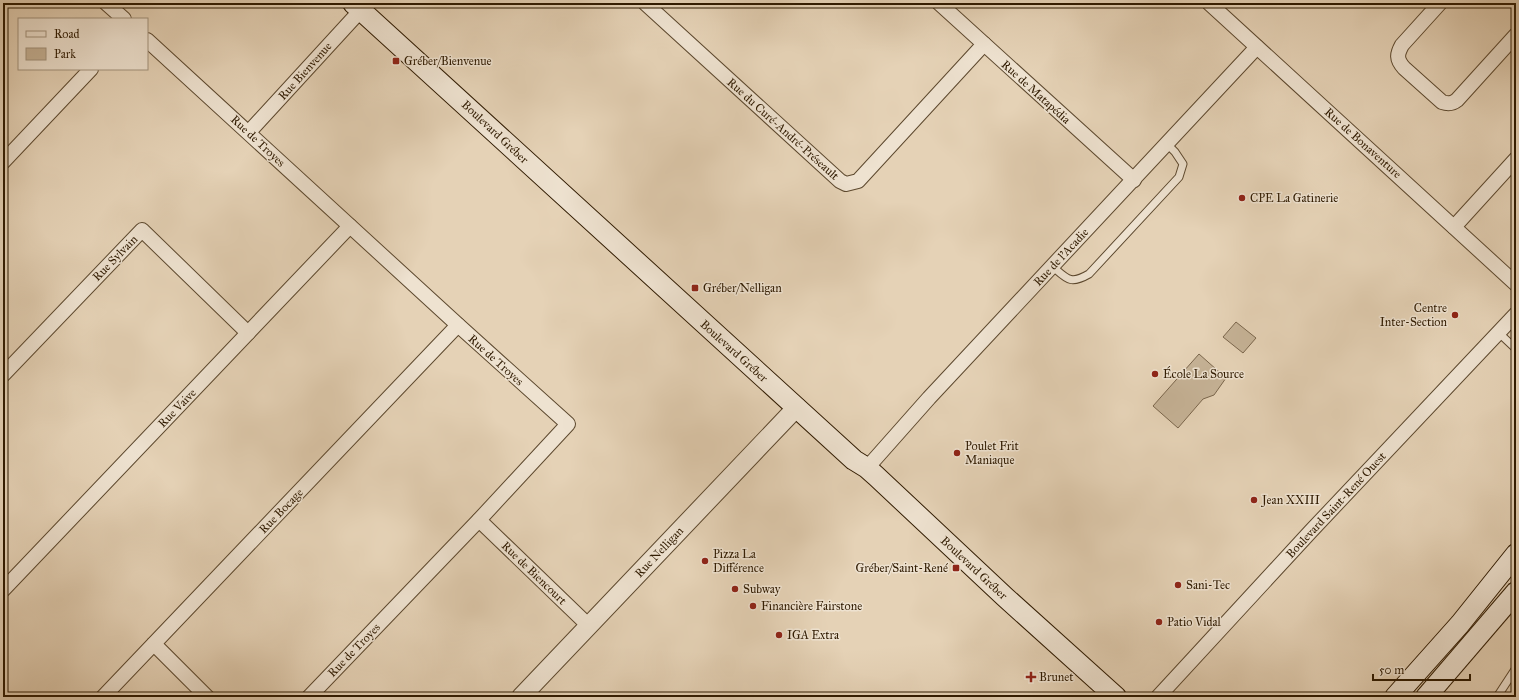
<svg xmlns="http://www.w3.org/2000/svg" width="1519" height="700" font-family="'IM FELL Great Primer',serif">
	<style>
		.green { fill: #c6b397; stroke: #7a664c }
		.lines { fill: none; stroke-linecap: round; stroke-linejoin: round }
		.service-casing { stroke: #5c482e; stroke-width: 9 }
		.minor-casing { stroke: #5c482e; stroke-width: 16 }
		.tertiary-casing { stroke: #5c482e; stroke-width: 20 }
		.secondary-casing { stroke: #2f1a00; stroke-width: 22 }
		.service { stroke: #eee2d0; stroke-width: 7 }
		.minor { stroke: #eee2d0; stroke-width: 14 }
		.tertiary { stroke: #eee2d0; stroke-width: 18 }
		.secondary { stroke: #eee2d0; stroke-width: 20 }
		.poi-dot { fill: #8f2418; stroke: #eee2d0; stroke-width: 1.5 }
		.labels { text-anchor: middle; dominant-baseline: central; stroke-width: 3; stroke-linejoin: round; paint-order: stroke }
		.poi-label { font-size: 12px; fill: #2f1a00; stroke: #eee2d0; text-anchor: start }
		.street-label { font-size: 12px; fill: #2f1a00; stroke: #eee2d0 }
	</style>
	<rect width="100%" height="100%" fill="#e5d2b6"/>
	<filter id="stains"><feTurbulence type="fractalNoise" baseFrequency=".005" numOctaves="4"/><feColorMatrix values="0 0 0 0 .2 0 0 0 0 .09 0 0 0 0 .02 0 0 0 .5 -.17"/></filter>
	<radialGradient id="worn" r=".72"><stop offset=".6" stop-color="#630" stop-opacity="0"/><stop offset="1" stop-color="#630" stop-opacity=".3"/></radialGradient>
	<g class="green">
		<polygon points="1236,322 1256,338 1243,353 1223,337"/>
		<polygon points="1199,354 1226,378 1214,395 1203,399 1178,428 1153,406"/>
	</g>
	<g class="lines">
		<g class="service-casing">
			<g id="service">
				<path d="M1052 266C1067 279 1070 285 1089 274L1179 177 1183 164 1175 152 1167 144"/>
				<polyline points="1499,333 1516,349"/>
				<polyline points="1497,697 1516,668"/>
			</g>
		</g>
		<g class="minor-casing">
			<g id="minor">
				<polyline points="106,3 124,19"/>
				<polyline points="645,3 840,181 846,184 858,181 984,44"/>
				<polyline points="939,3 1134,180"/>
				<polyline points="1209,3 1516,284"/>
				<path d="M1440 3 1402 45C1397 54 1396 59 1404 68L1442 102C1448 104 1452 104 1457 100L1516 35"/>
				<polyline points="147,40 458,325 568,424 479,520 309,697"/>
				<polyline points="249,132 361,10"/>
				<polyline points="3,162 91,69"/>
				<polyline points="1454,227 1516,159"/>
				<polyline points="3,375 142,230 248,333"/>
				<polyline points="867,468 929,398 1257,47"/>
				<polyline points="479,520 589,626"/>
				<polyline points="3,590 350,226"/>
				<polyline points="154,644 207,697"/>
				<polyline points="103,697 458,325"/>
				<polyline points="1158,697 1311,531 1516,314"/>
			</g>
		</g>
		<g class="tertiary-casing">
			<polyline id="tertiary" points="521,697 797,407"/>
		</g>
		<g class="secondary-casing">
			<g id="secondary">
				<polyline points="353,3 854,460 867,468 876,476 1005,597 1116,697"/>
				<polyline points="1395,697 1460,624 1516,554"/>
				<polyline points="1426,697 1516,592"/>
			</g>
		</g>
		<use href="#service" class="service"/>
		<use href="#minor" class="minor"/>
		<use href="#tertiary" class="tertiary"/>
		<use href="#secondary" class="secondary"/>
	</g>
	<g class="poi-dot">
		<rect x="392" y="57" width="8" height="8" rx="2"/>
		<circle cx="1242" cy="198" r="4"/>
		<rect x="691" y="284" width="8" height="8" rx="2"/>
		<circle cx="1455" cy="315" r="4"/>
		<circle cx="1155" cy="374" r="4"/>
		<circle cx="957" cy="453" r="4"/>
		<circle cx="1254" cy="500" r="4"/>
		<circle cx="705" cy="561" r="4"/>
		<rect x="952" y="564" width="8" height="8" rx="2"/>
		<circle cx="1178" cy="585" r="4"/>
		<circle cx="735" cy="589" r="4"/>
		<circle cx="753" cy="606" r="4"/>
		<circle cx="1159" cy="622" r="4"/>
		<circle cx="779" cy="635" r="4"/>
		<path d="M1029 671h4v4h4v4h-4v4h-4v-4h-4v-4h4z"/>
	</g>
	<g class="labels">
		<g class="poi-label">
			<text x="404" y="61">Gréber/Bienvenue</text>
			<text x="1250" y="198">CPE La Gatinerie</text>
			<text x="703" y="288">Gréber/Nelligan</text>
			<text x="1447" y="308" text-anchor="end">Centre<tspan x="1447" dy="14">Inter-Section</tspan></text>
			<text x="1163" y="374">École La Source</text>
			<text x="965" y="446">Poulet Frit<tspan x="965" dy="14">Maniaque</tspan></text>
			<text x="1262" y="500">Jean XXIII</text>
			<text x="713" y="554">Pizza La<tspan x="713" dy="14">Différence</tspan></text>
			<text x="948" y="568" text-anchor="end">Gréber/Saint-René</text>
			<text x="1186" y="585">Sani-Tec</text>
			<text x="743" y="589">Subway</text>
			<text x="761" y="606">Financière Fairstone</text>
			<text x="1167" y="622">Patio Vidal</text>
			<text x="787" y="635">IGA Extra</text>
			<text x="1039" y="677">Brunet</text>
		</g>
		<g class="street-label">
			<text transform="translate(305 71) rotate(-48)">Rue Bienvenue</text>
			<text transform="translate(1036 92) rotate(42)">Rue de Matapédia</text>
			<text transform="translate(783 129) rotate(42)">Rue du Curé-André-Préseault</text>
			<text transform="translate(495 132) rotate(43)">Boulevard Gréber</text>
			<text transform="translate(258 141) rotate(43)">Rue de Troyes</text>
			<text transform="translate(1363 143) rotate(42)">Rue de Bonaventure</text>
			<text transform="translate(1061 257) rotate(-47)">Rue de l'Acadie</text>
			<text transform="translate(115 258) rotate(-46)">Rue Sylvain</text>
			<text transform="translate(734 351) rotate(42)">Boulevard Gréber</text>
			<text transform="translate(496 360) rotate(42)">Rue de Troyes</text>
			<text transform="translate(177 408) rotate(-46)">Rue Vaive</text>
			<text transform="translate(1336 505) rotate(-47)">Boulevard Saint-René Ouest</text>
			<text transform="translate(281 511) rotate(-46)">Rue Bocage</text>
			<text transform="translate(659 552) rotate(-47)">Rue Nelligan</text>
			<text transform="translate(974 568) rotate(43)">Boulevard Gréber</text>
			<text transform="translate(534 573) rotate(44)">Rue de Biencourt</text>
			<text transform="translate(354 650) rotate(-46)">Rue de Troyes</text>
		</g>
	</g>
	<rect width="1519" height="700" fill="none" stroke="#e5d2b6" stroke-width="16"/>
	<rect x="4" y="4" width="1511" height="692" fill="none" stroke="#2f1a00" stroke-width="2"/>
	<rect x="8" y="8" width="1503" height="684" fill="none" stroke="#2f1a00"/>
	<rect x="18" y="18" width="130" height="52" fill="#eee2d0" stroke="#a2927d"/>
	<rect x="26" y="31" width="20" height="6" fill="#eee2d0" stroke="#a2927d"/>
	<text x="54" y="38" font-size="12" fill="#2f1a00">Road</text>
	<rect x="26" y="48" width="20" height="12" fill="#c6b397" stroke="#a2927d"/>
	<text x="54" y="58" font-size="12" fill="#2f1a00">Park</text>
	<path d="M1373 674v6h97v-6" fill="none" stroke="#2f1a00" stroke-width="2"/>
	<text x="1379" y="674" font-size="12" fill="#2f1a00" stroke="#eee2d0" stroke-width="3" paint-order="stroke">50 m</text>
	<rect width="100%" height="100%" filter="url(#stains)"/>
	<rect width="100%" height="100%" fill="url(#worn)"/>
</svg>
